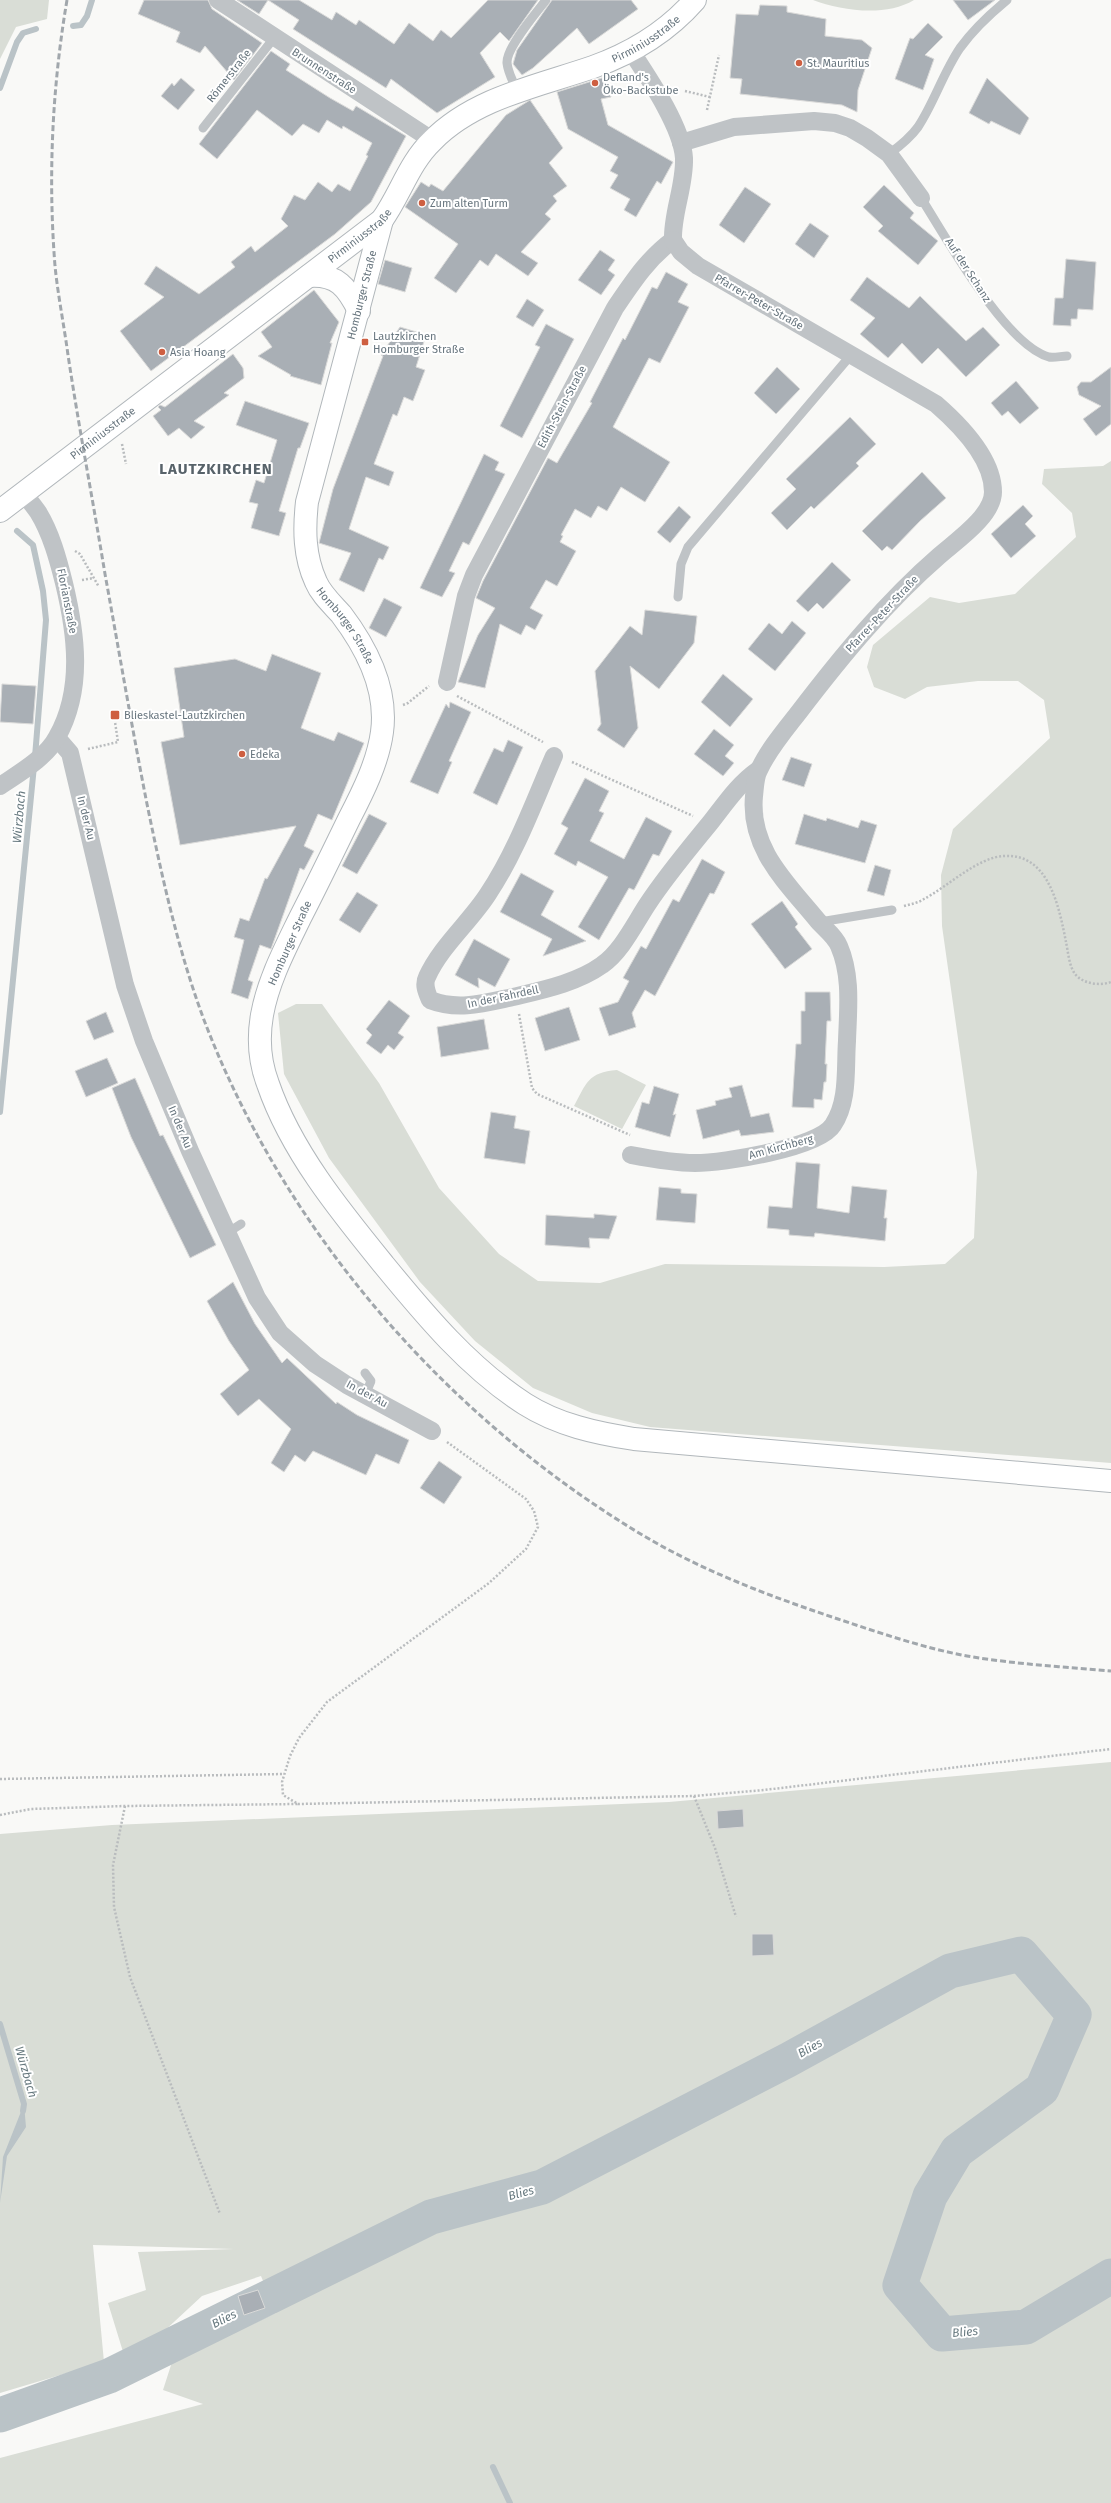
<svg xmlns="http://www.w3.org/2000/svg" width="1111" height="2503" font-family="'Fira Sans',sans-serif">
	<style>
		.green { fill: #d9ddd6 }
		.water { fill: #bac3c7 }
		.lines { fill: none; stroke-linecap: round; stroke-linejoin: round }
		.stream { stroke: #bac3c7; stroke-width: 6 }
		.river { stroke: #bac3c7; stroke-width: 35 }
		.building { fill: #a9afb5; stroke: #dadad9 }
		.secondary-casing { stroke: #b1b7bb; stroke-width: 24 }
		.path { stroke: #b9bcbe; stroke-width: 2.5; stroke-dasharray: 2 2; stroke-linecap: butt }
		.lane { stroke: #bfc3c6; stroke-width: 9 }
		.street { stroke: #bfc3c6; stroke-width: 18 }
		.secondary { stroke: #fff; stroke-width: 22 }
		.rail { stroke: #a1a7ac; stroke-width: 3; stroke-dasharray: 6 3; stroke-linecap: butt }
		.poi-dot { fill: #ce5f41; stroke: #fff; stroke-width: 1.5 }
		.labels { text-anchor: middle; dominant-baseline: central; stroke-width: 4; stroke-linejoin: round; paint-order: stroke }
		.street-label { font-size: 11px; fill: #67757e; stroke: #fff }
		.poi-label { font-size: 11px; fill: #67757e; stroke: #fff; text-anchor: start }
		.water-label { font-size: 12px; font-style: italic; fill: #67797f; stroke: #fff }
		.district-label { font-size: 15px; font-weight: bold; letter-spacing: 1px; fill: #58636a; stroke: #fff }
	</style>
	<rect width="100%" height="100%" fill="#f9f9f7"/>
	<g class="green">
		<polygon points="0,0 49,0 47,19 16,27 0,59"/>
		<path d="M813 0H914C886 17 842 11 813 0Z"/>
		<polygon points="1111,461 1111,1463 650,1427 592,1413 533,1388 475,1341 420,1282 329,1158 284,1074 278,1013 296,1004 322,1004 379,1083 439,1188 499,1254 538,1281 600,1283 665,1264 884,1267 945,1264 974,1238 977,1172 942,926 941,875 953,829 1050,738 1044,700 1018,681 978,681 927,687 905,699 874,687 867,667 873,645 930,597 959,603 1015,594 1076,537 1072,513 1042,484 1044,469 1103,466"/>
		<path d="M617 1070 646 1085 622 1129 574 1106C586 1084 588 1072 617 1070Z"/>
		<polygon points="1111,1762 1111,2503 0,2503 0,2458 203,2404 163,2390 172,2362 276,2313 261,2276 202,2296 161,2334 124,2355 108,2303 146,2290 138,2252 234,2249 93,2245 104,2362 0,2393 0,1834 112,1825 669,1802"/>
	</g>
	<polygon class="water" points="24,2104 26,2127 7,2156 0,2203 3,2157"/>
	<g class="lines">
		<g class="stream">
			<polyline points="73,26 81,25 87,16 92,0"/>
			<polyline points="0,88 17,42 23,33 36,29"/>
			<polyline points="17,531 33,545 43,591 46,620 35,757"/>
			<polyline points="0,1112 34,766"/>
			<polyline points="0,2024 24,2104 23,2111"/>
			<polyline points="493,2467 510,2503"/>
		</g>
		<polyline class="river" points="0,2415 109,2376 431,2217 542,2187 788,2060 950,1971 1021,1954 1074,2015 1042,2089 957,2151 930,2196 900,2285 942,2334 1026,2327 1111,2276"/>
	</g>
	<g class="building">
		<polygon points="144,0 208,0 212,9 262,43 234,80 205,46 200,53 176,42 180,32 138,14"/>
		<polygon points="237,0 268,0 259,14"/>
		<polygon points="268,0 299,0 332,20 336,12 356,25 359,20 394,44 409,23 433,41 441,30 451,38 488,0 538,0 509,41 500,32 480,53 495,77 437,113 391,79 386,88 293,29 299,20"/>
		<polygon points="552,0 631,0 638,9 589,44 577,28 533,68 522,75 513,64 517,50"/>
		<polygon points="953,0 995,0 968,20"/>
		<polygon points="760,5 787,6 787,12 826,19 825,36 862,40 872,48 858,90 857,112 842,105 740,94 742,79 730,78 736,14 758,15"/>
		<polygon points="928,23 943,37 925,55 934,59 923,90 895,79 910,38 913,39"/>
		<polygon points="271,51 290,64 286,70 330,98 353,111 356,106 406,136 371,202 335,234 151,371 120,331 164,297 144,284 156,266 199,294 235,267 231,262 251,246 255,252 288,226 281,219 294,195 305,200 318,182 332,192 338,184 350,191 368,156 366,155 372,143 343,126 342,129 327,120 319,133 303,124 292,136 257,110 217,159 199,144"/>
		<polygon points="605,77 611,97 601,99 608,125 673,162 661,184 657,181 636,217 624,210 630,199 610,188 618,175 610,171 618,157 568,129 557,92"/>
		<polygon points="181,78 195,90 178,110 161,96 172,83 174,86"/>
		<polygon points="987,78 1029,118 1020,135 991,121 989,124 969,113"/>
		<polygon points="530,100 563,148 549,163 567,186 553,196 557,201 545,214 551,219 521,252 538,263 528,276 496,254 488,266 480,260 456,293 434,278 458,244 405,207 421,182 429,187 431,184 443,191 506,115"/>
		<polygon points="884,185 914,213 910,218 938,241 918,265 878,231 883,226 863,207"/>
		<polygon points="745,187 771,204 744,243 719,225"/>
		<polygon points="810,223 829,236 814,258 795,244"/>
		<polygon points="600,250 615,260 608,270 615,275 601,295 578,280"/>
		<polygon points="1066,259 1096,262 1093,310 1078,309 1077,319 1071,319 1071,326 1053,325 1055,298 1063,298"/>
		<polygon points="385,260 412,268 405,292 378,284"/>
		<polygon points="666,272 688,284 678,302 689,307 660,363 649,358 613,427 670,462 645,502 621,487 607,511 598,506 591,518 575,509 561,535 563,536 560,542 576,551 557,586 546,580 530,608 543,615 535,630 526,625 521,635 500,624 485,688 458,682 478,635 495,608 476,598 483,581 548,458 557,463 592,403 590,402 623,338 625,340 652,287 657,289"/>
		<polygon points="867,277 909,308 920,296 966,341 983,327 1000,345 966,377 938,348 922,364 902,343 888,358 860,334 875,318 850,300"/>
		<polygon points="314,290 339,322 330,343 332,343 321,385 290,376 291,375 258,356 272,347 261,332"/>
		<polygon points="527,299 544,310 533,327 516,317"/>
		<polygon points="546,324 574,339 522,438 500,426 540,347 535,345"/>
		<polygon points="400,327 426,335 416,367 425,370 413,401 404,397 397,416 393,414 374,464 394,472 389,486 366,477 349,529 389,547 383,560 379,558 364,592 339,580 351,553 319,543 333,489 383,356 381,355"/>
		<polygon points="233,354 243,368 244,378 224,393 229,395 194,421 205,427 191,439 179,428 168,436 153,416 161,410 158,407 160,405 165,407"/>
		<polygon points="777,367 800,389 776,414 754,393"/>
		<polygon points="1111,367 1111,424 1096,436 1083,419 1101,406 1079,395 1077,387 1081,382 1091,382"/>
		<polygon points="1016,381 1039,408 1020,424 1008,411 1002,416 991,403"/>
		<polygon points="245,401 309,423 300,448 298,448 279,511 286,513 279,536 251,528 258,504 249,502 256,480 264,483 277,440 236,425"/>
		<polygon points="850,417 876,444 856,463 859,466 814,509 811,506 787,530 771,513 796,489 786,479"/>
		<polygon points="484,454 499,462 495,470 505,474 469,545 463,542 449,571 455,573 442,597 420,588"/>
		<polygon points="922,472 946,498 920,521 892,550 887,546 882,551 862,531"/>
		<polygon points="1023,505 1033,516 1025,524 1036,536 1011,558 991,534"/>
		<polygon points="679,506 691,517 670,543 657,532"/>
		<polygon points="832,562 851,580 823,609 817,603 808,612 796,601"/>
		<polygon points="384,598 402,607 386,637 369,628"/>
		<polygon points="645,610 697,616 694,643 659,689 630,666 638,728 624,748 597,730 601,724 595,671 630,626 642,635"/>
		<polygon points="792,621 806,633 775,671 748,649 769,623 782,634"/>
		<polygon points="272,654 321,673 301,728 334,741 338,732 364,743 332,820 318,814 304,846 314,851 304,870 300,868 271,949 260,945 248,980 253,982 248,999 231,993 244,940 234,937 240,918 249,921 265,878 267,879 296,826 180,845 161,742 184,737 174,668 235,659 266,671"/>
		<polygon points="723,674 753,699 730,727 701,702"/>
		<polygon points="2,684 36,686 33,724 0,722"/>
		<polygon points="450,702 471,712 449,761 452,762 438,794 410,782 446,704 449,708"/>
		<polygon points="714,729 734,745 725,756 734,763 723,776 694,754"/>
		<polygon points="508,740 523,747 497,805 473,793 494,748 503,752"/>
		<polygon points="791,757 812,764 804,787 782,780"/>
		<polygon points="585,778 609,791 599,811 604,813 590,841 624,859 646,817 672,831 659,856 653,854 634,890 629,888 599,940 578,927 608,877 578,861 576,866 554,854 568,828 561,824"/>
		<polygon points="369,814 387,823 357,874 342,866"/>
		<polygon points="804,814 826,821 827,818 858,828 861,820 877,825 865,863 795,844"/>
		<polygon points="702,859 725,872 714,894 710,893 655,996 645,990 632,1013 636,1027 609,1036 599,1008 618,1002 629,981 623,978 641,946 646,949 673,899 679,902"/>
		<polygon points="875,865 891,870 884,896 867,891"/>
		<polygon points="521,873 554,891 541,915 586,941 543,956 552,939 500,912"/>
		<polygon points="357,892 378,905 360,933 339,920"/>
		<polygon points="782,901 798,924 795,927 812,949 785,969 751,924"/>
		<polygon points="474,939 510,959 495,987 478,978 479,988 455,975"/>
		<polygon points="805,992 830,992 831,1021 827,1021 825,1064 827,1064 826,1082 824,1082 822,1100 814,1099 814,1108 792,1107 796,1044 801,1044 801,1011 805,1011"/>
		<polygon points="389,1000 410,1016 398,1033 404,1037 394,1050 388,1045 381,1054 366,1043 372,1035 366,1029"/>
		<polygon points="569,1007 580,1040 545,1051 535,1018"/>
		<polygon points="106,1012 114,1032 94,1040 86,1021"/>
		<polygon points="484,1019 489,1049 441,1057 437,1027"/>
		<polygon points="107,1058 118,1083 86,1097 75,1071"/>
		<polygon points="135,1078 160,1136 163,1135 216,1245 190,1258 131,1137 112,1088"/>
		<polygon points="742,1085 751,1117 769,1113 774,1132 741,1136 739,1130 703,1139 696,1110 716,1105 715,1101 732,1097 729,1088"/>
		<polygon points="654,1086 679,1094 673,1115 676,1114 670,1137 635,1127 642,1102 649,1104"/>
		<polygon points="491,1112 516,1116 514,1128 530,1131 525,1164 484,1158"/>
		<polygon points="796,1162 820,1164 817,1208 849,1213 852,1186 887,1190 884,1218 887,1218 885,1241 815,1233 814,1237 789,1235 789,1230 767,1228 769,1206 792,1208"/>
		<polygon points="659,1187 681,1189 681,1193 697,1194 695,1223 656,1220"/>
		<polygon points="594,1214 617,1216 609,1239 589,1238 590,1248 545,1245 546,1215 594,1218"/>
		<polygon points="233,1282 255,1324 282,1363 287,1358 336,1404 337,1402 357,1415 409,1440 399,1464 376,1454 366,1475 313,1451 305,1462 295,1455 284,1472 271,1463 291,1429 259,1399 238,1416 220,1394 249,1370 229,1341 207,1301"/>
		<polygon points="439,1461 462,1477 444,1504 420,1488"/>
		<polygon points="743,1809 744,1827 718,1829 717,1811"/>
		<polygon points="752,1934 773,1934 774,1955 752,1956"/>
		<polygon points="258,2290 265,2308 244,2315 238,2296"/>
	</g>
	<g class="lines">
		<g class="secondary-casing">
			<g id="secondary">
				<path id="s1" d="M382 220 307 502C304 529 304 556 316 582 321 594 332 604 341 614 366 647 388 688 382 732 378 762 363 792 349 819 333 852 317 885 300 918 285 949 268 981 262 1015 258 1038 260 1063 268 1084 291 1151 340 1211 384 1265 425 1315 469 1368 525 1404 558 1425 596 1433 634 1439L1111 1481"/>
				<path d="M309 276C337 274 347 287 359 311"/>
				<path id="s2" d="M0 511 382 220C400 195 409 163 432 141 474 98 538 86 593 67 632 53 667 32 695 0"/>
			</g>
		</g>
		<g class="path">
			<polyline points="685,91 710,97"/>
			<polyline points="707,110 719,55"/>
			<polyline points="122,444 126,464"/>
			<polyline points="75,551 80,554 99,587"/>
			<polyline points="82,580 94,578"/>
			<polyline points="457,696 543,742"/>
			<polyline points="403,705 408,703 429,686"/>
			<polyline points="88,749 118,742 115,722"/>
			<polyline points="572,762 693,816"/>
			<path d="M904 906C911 904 918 903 924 899 947 887 978 857 1004 856 1049 853 1059 907 1066 942 1068 951 1069 966 1075 974 1083 984 1100 986 1111 982"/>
			<polyline points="519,1014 532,1088 537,1094 630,1135"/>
			<polyline points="447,1442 526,1499 534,1511 538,1527 526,1549 489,1583 327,1702 299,1738 290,1756 282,1782 283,1795 298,1804 694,1796 764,1790 1111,1749"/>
			<polyline points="0,1779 284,1774"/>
			<polyline points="694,1796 715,1848 736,1917"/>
			<polyline points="125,1806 113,1865 114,1907 130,1977 220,2214"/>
			<polyline points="0,1815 31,1809 125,1806 298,1804"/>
		</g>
		<g class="lane">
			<path d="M518 92C513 82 508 73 507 63 506 48 536 13 546 0"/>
			<polyline points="203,128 274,38"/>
			<path d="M889 154C900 146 910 138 918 127 934 103 943 73 960 48 973 30 990 14 1007 0"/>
			<path d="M921 198C946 237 1005 345 1049 357 1054 358 1062 356 1067 356"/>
			<polyline points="678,597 681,564 688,547 851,355"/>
			<polyline points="820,922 892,910"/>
			<polyline points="227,1233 241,1224"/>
			<polyline points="365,1373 371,1381 366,1393"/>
		</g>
		<g class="street">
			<polyline points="218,0 432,140"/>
			<path d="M631 51C648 77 682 127 684 158 685 186 672 213 673 240"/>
			<polyline points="681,143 734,127 814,121 835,123 850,128 867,138 889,154 921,198"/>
			<path d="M447 682 466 596 474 575 615 308C632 283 648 258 673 240"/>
			<polyline points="57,738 70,753 125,985 144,1041 190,1151 257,1298 280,1333 315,1364 347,1385 432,1431"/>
			<path d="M554 756C534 802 516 852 488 894 470 922 441 946 427 977 423 985 427 993 430 1000 458 1011 485 1003 513 997 542 990 577 983 602 965 621 952 634 925 647 905 666 876 688 850 710 823 725 804 738 784 758 770"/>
			<path d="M0 786C19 773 46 758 57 737 84 689 76 633 64 583 58 559 51 533 38 512 33 505 28 499 23 492"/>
			<path d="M631 1155C652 1159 674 1163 695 1163 723 1163 819 1148 833 1125 849 1101 845 1069 847 1041 848 1009 852 976 839 946 835 936 825 929 818 921 787 883 749 849 754 796 755 788 755 777 759 770 768 750 785 730 799 712 841 657 886 602 939 556 956 541 993 516 993 492 993 458 959 424 936 404L698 266 681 252 673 240"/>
		</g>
		<use href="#secondary" class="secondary"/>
		<path class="rail" d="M67 0C52 88 48 178 55 266 58 296 64 325 68 355 79 428 93 501 105 574 119 651 132 728 147 804 162 877 178 950 204 1020 286 1234 448 1419 644 1536 705 1572 772 1597 838 1619 880 1633 924 1648 967 1656 1014 1664 1063 1667 1111 1671"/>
	</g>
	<g class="poi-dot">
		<circle cx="799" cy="63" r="4"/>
		<circle cx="595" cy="83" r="4"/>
		<circle cx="422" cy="203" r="4"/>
		<rect x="361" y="338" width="8" height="8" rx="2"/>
		<circle cx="162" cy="352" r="4"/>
		<rect x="110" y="710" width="10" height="10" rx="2"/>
		<circle cx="242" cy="754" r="4"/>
	</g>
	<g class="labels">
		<g class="street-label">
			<text stroke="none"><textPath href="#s2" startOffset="813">Pirminiusstraße</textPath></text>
			<text transform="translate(324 71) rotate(33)">Brunnenstraße</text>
			<text transform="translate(229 76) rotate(-52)">Römerstraße</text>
			<text stroke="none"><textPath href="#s2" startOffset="453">Pirminiusstraße</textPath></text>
			<text transform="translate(968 270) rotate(57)">Auf der Schanz</text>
			<text transform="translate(362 295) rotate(-76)">Homburger Straße</text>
			<text transform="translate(759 302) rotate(30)">Pfarrer-Peter-Straße</text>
			<text transform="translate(562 407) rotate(-62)">Edith-Stein-Straße</text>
			<text stroke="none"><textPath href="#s2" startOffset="129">Pirminiusstraße</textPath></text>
			<text transform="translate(67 601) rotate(79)">Florianstraße</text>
			<text transform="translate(882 614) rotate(-47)">Pfarrer-Peter-Straße</text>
			<text stroke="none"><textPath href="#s1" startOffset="426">Homburger Straße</textPath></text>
			<text transform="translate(86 818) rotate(76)">In der Au</text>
			<text transform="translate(290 943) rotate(-66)">Homburger Straße</text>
			<text transform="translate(503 997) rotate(-12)">In der Fahrdell</text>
			<text transform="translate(180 1127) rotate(67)">In der Au</text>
			<text transform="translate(781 1147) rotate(-15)">Am Kirchberg</text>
			<text transform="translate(367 1394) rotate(28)">In der Au</text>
		</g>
		<g class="poi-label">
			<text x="807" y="63">St. Mauritius</text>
			<text x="603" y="77">Defland's<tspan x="603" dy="13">Öko-Backstube</tspan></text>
			<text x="430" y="203">Zum alten Turm</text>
			<text x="373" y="336">Lautzkirchen<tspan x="373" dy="13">Homburger Straße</tspan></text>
			<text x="170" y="352">Asia Hoang</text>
			<text x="124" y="715">Blieskastel-Lautzkirchen</text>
			<text x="250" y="754">Edeka</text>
		</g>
		<g class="water-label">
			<text transform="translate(19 817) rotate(-85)">Würzbach</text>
			<text transform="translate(810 2048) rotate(-29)">Blies</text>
			<text transform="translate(26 2072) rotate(74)">Würzbach</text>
			<text transform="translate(521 2193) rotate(-15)">Blies</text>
			<text transform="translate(224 2319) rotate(-26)">Blies</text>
			<text transform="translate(965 2332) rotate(-5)">Blies</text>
		</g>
		<g class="district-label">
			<text x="216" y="469">LAUTZKIRCHEN</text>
		</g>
	</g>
</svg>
